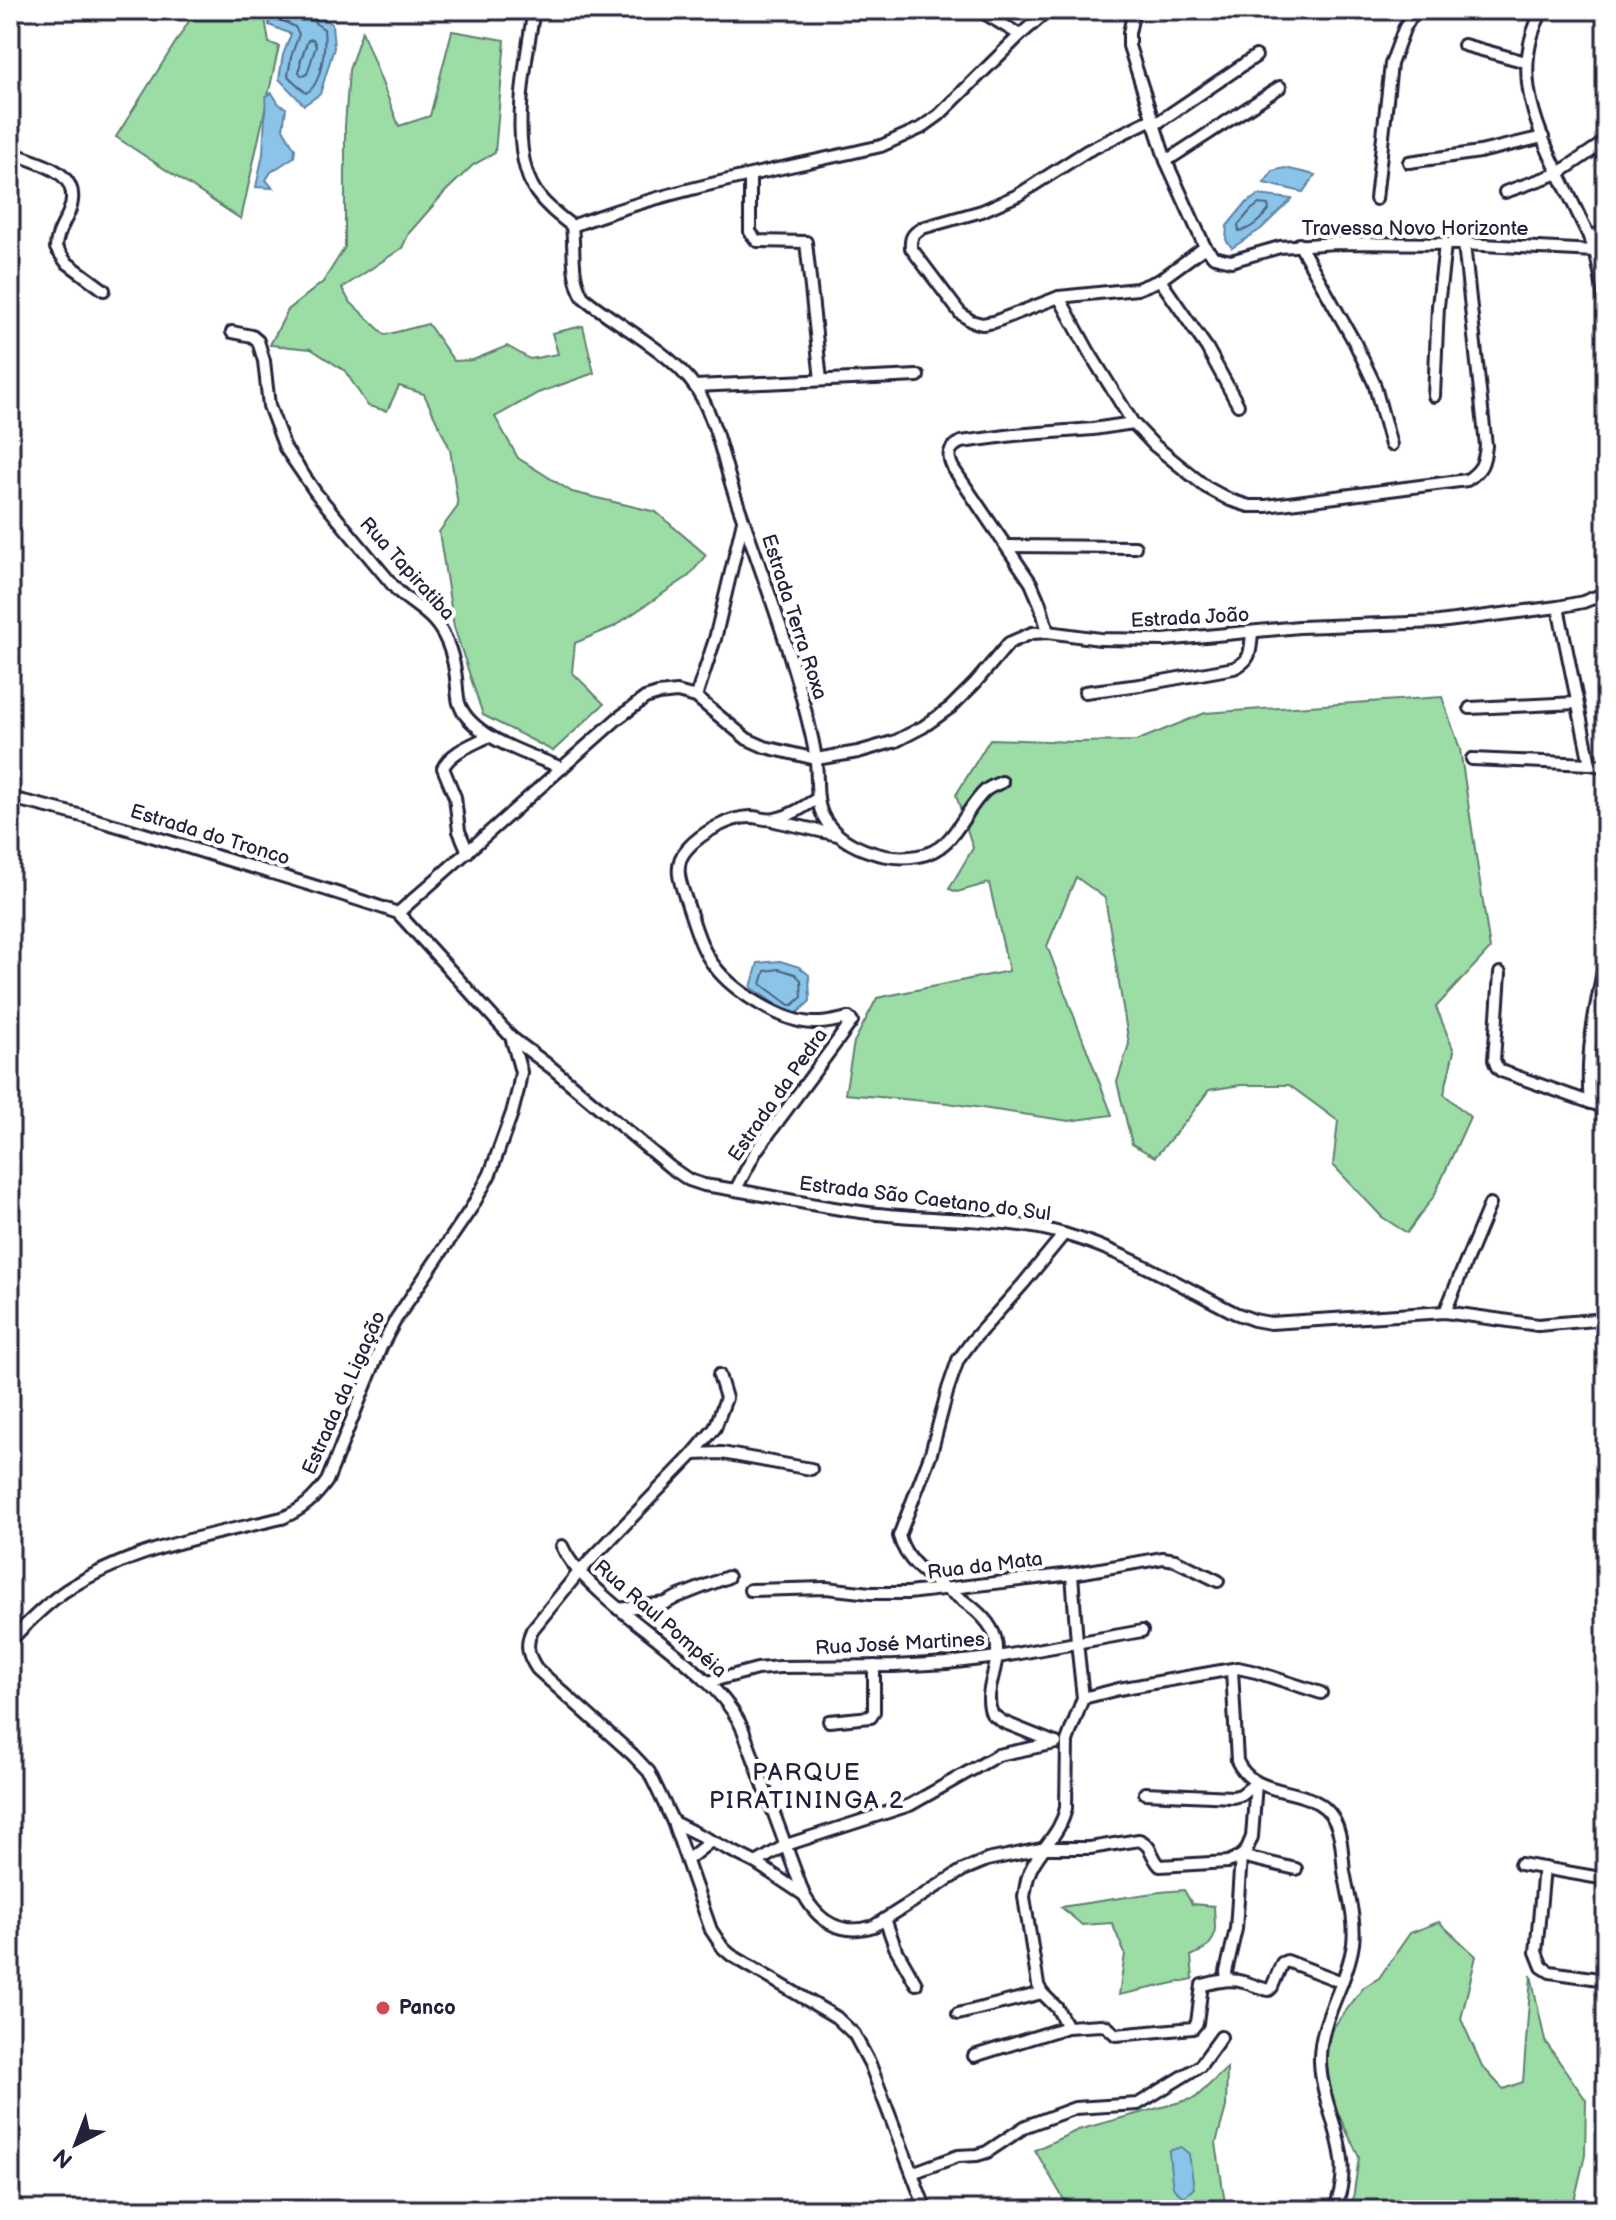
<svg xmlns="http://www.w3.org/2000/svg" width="1616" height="2220" font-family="'Balsamiq Sans',sans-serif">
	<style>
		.green { fill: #9cdca5; stroke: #5f7f70; stroke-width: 2 }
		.water { fill: #8ac5e9; stroke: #6084a3; stroke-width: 2 }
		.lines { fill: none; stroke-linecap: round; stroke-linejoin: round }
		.shore { stroke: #4c6381; stroke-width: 2 }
		.street-casing { stroke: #22223b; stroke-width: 16 }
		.street { stroke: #fff; stroke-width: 10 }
		.poi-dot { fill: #d1495b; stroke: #fff; stroke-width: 3 }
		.labels { text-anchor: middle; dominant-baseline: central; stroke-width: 8; stroke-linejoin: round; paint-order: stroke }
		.street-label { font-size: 20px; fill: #22223b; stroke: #fff }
		.poi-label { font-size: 20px; font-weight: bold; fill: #22223b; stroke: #fff; text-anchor: start }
		.quarter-label { font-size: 24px; letter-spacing: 2px; fill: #22223b; stroke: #fff }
	</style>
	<rect width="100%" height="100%" fill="#fff"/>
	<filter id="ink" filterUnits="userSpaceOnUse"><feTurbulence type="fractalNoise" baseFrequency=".0125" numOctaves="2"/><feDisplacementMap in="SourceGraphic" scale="16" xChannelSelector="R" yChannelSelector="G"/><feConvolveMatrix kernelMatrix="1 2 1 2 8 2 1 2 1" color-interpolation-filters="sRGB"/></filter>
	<g filter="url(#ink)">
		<g class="green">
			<polygon points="196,10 267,10 264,12 269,43 279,46 241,219 116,137"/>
			<polygon points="362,31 399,126 430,116 452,31 505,40 495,153 473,165 444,193 409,233 402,248 342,288 349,301 385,335 428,324 454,361 473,360 507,346 530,359 558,354 552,333 583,326 594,373 538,393 495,417 518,458 572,492 656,512 706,555 689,576 613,627 575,643 572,672 604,704 553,751 483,715 454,627 439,532 458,506 450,449 424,394 399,386 387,411 368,406 345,371 311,349 270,345 288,310 323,282 345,247 345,126 349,70"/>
			<polygon points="1442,697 1460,749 1490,949 1436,1007 1454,1051 1444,1094 1470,1117 1434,1196 1407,1233 1382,1217 1333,1165 1338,1121 1289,1085 1241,1085 1209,1090 1187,1120 1155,1157 1132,1144 1117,1082 1129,1044 1105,898 1076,877 1047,946 1112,1115 1069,1121 948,1103 845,1094 854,1042 877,998 1009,971 989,883 957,892 949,889 973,848 956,795 990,739 1075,742 1136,741 1205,713"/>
			<path d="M1184 1890 1192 1904 1214 1906C1215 1933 1220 1944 1191 1956L1193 1979 1119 1995 1125 1954 1112 1923 1082 1925 1061 1907 1160 1892Z"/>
			<polygon points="1439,1922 1476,1956 1461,2019 1482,2066 1503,2089 1523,2082 1531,1975 1545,2041 1586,2100 1585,2155 1572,2210 1349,2210 1352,2206 1359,2157 1328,2093 1326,2037 1364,1987 1379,1978 1410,1933"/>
			<polygon points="1227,2068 1226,2107 1216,2143 1226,2210 1070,2210 1035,2150 1078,2130 1195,2098"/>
		</g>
		<g class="water">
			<polygon points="282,10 315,13 332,24 334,48 320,94 304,105 279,79 283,55 291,34 269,25 269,15"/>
			<polygon points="272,93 279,104 286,108 283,129 295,149 294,157 271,172 266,180 273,188 256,187 263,154 266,96"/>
			<polygon points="1285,168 1315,175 1303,192 1264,183 1273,171"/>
			<polygon points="1258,195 1292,199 1261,229 1232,248 1226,240 1227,226 1245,204"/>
			<polygon points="780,961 799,967 809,975 810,1001 793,1017 751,987 758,963"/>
			<path d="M1181 2147 1189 2154 1194 2188 1184 2197C1181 2194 1174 2191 1173 2187 1172 2185 1169 2153 1169 2151Z"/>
		</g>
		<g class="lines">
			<g class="shore">
				<path d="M281 10V20L295 27 299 34 291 57 288 76 306 93C322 85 326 46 324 29L309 19 307 10"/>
				<polygon points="313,39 316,46 307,74 302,76 299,72 301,59 308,40"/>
				<path d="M1259 204 1268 205 1269 210C1261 219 1251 230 1239 231L1238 225 1251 210Z"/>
				<polygon points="779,969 795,974 801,980 802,997 793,1005 789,1005 761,984 765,971"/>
			</g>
			<g class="street-casing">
				<g id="street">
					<path d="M534 10C526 59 507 150 536 192 546 206 559 216 572 226"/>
					<polyline points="979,10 1020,35"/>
					<polyline points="1134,10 1129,33 1129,46 1166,161 1205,247 1214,257 1231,261 1280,247 1335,243 1464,244 1595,251"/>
					<path d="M1543 10C1502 81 1550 152 1580 218 1585 229 1592 240 1595 252 1601 271 1603 292 1606 312"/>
					<polyline points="1464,45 1526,62"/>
					<path d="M1152 119 1087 151 1018 195 982 211 922 228C913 234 910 237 911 248L960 313 971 321 982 324 994 322 1059 297 1137 289 1160 280 1205 247"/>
					<polyline points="1154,125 1256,56"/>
					<path d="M10 152C38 164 85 171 69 212 64 224 56 234 56 248L66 262 104 290"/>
					<polyline points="1166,161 1280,87"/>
					<polyline points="1409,162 1480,152 1543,137"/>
					<polyline points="750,176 750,232 757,241 806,242 821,380"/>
					<polyline points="1505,192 1559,173 1606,141"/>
					<polyline points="1376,199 1391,64 1404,29 1415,10"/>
					<path d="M572 226C575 251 570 275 583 297 620 328 680 355 702 398 718 429 724 464 735 496 761 571 789 644 808 721 811 734 815 748 816 762 818 780 815 800 823 816 839 847 886 862 918 856 956 850 962 811 986 790 990 787 997 784 1002 782"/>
					<path d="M572 226C672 188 777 170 881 146L921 128 939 115 1020 35 1049 10"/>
					<polyline points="1589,237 1606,231"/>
					<polyline points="1299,244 1355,343 1374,383 1391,445"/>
					<polyline points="1160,280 1207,348 1238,405"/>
					<path d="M1059 297 1089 352 1133 423 1154 445 1206 487 1230 500 1249 506H1266L1467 480C1482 470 1484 463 1486 446L1464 244"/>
					<path d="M232 332 252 336 258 341 264 361 269 406 285 448 316 493 396 589C409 603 427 610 438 626 449 641 454 660 456 678 457 686 457 695 459 703 470 737 531 755 562 768"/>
					<polyline points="695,386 918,376"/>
					<polyline points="1434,396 1438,306 1445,245"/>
					<polyline points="1007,546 1135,547"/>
					<polyline points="1558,607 1590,764"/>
					<path d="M1048 632 1040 604 1031 583 953 468C947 456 948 448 961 442L1014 435 1093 429 1133 423"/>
					<path d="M1085 692 1140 685 1234 668C1252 660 1250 651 1252 633"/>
					<polyline points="696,697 715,639 743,521"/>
					<polyline points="1470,708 1577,703"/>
					<polyline points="1472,759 1590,764 1606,767"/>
					<path d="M10 798C82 814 152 836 222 858 281 876 340 893 398 913"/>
					<polyline points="775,821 838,835"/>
					<path d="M468 852 459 831 455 797 443 768C450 752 474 744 489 736"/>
					<polyline points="398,913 617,719 645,698 658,694 677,692 696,697 747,739 765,747 816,759 858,752 896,741 923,727 951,707 975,683 1009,643 1032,633 1048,632 1100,639 1164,640 1299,627 1439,622 1558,607 1583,602 1606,593"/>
					<path d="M398 913 512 1038 552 1068 670 1167 689 1180 704 1185C762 1193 819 1208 878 1214 939 1221 1004 1217 1064 1234 1124 1251 1180 1285 1235 1313L1254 1320 1270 1323 1445 1312 1538 1325 1606 1319"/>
					<polyline points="1500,973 1494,1060 1497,1067 1501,1071 1606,1108"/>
					<path d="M1590 1103C1585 1053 1596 1006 1606 957"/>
					<path d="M736 1189 756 1151 852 1021 849 1018C837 1020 825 1024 813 1023 782 1022 733 991 715 967 701 950 695 926 688 906 682 887 671 866 687 849 701 833 729 817 751 817 759 817 767 821 775 819 791 816 805 806 818 798"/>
					<polyline points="1445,1312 1490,1204"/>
					<polyline points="719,1375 726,1398 715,1428 693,1454 722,1453 811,1469"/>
					<path d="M693 1454 579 1572 532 1630C525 1645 528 1656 537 1669L633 1755 649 1772 673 1822 711 1930 723 1948 731 1955 836 2017 854 2034 870 2064 926 2210"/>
					<path d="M562 1546C571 1566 585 1578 601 1593 642 1632 722 1679 743 1730L804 1895C819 1923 843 1936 874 1926L963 1870 987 1860 1046 1848H1090L1139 1840C1152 1845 1151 1857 1160 1866L1228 1862 1241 1856 1246 1851 1252 1837 1256 1783"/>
					<polyline points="750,1590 826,1588 870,1593 908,1593 1072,1574 1163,1558 1175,1560 1218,1581"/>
					<polyline points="618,1609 666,1603 677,1597 728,1577"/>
					<path d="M10 1641C27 1623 45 1605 65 1591 131 1548 207 1536 282 1518 302 1510 314 1499 327 1481L381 1347 396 1319 472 1207 490 1174 512 1113 518 1090 521 1072 512 1040"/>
					<path d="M1232 1670 1237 1761C1256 1802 1312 1782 1333 1818 1342 1833 1342 1854 1344 1871 1348 1895 1356 1920 1353 1944 1347 1985 1319 2020 1320 2061 1322 2116 1359 2154 1334 2210"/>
					<polyline points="708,1682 757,1669 780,1667 894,1666 947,1663 998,1657 1142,1631"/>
					<polyline points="1083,1698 1119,1689 1238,1668 1256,1672 1321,1693"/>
					<polyline points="829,1721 871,1717 874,1712 874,1666"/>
					<path d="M1055 1743 1003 1722 992 1714C980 1687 1009 1658 991 1628 971 1594 910 1580 899 1536L931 1453 948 1389 958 1360 972 1341 1023 1284 1064 1234"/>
					<polyline points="1145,1793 1233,1797 1241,1795 1256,1783"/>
					<polyline points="673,1822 756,1863 804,1895"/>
					<polyline points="687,1860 711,1841"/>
					<polyline points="756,1863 786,1845 910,1805 998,1755 1056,1743"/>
					<polyline points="1520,1864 1606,1879"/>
					<polyline points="1544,1868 1536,1952 1542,1967 1550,1972 1606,1980"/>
					<polyline points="885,1919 895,1947 916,1984"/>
					<polyline points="1227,1980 1226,1972 1236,1929 1241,1856 1296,1869"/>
					<polyline points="958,2014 1042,1993"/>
					<path d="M1067 2027 1057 2008 1042 1993 1038 1985 1024 1897C1026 1885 1027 1875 1033 1865 1044 1845 1061 1832 1066 1808L1067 1741 1083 1698 1077 1642 1072 1574"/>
					<path d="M974 2056 1067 2027 1101 2025 1106 2026 1116 2035 1193 2028 1197 2023 1202 1985C1216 1982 1229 1978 1243 1982 1252 1984 1259 1988 1269 1990L1272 1987 1282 1963 1287 1961 1342 1982"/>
					<polyline points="912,2173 958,2156 977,2155 987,2152 1026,2126 1075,2108 1138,2104 1200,2066 1221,2037"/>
				</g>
			</g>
			<use href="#street" class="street"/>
		</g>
	</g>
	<circle class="poi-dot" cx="383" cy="2008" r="8"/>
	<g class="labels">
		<g class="street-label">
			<text x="1415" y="229">Travessa Novo Horizonte</text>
			<text transform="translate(407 569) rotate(48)">Rua Tapiratiba</text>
			<text transform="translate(794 617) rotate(72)">Estrada Terra Roxa</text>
			<text transform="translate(1190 618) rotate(-3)">Estrada João</text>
			<text transform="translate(210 835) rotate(17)">Estrada do Tronco</text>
			<text transform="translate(778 1095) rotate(-55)">Estrada da Pedra</text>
			<text transform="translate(925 1199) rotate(7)">Estrada São Caetano do Sul</text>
			<text transform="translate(344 1393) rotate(-66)">Estrada da Ligação</text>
			<text transform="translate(985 1566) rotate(-7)">Rua da Mata</text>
			<text transform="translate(660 1619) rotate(41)">Rua Raul Pompéia</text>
			<text transform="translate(900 1644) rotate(-3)">Rua José Martines</text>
		</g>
		<g class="poi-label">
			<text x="399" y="2008">Panco</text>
		</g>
		<g class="quarter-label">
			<text x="807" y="1772">PARQUE<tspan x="807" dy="28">PIRATININGA 2</tspan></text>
		</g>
	</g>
	<rect width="1616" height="2220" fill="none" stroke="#fff" stroke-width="40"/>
	<rect x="20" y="20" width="1576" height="2180" fill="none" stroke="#22223b" stroke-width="3" filter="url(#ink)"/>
	<g transform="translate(76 2144) rotate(222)" stroke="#ffffff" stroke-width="6" paint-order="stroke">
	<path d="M0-6L14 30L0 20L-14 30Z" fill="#22223b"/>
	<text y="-12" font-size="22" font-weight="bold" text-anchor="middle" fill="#22223b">N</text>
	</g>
</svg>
